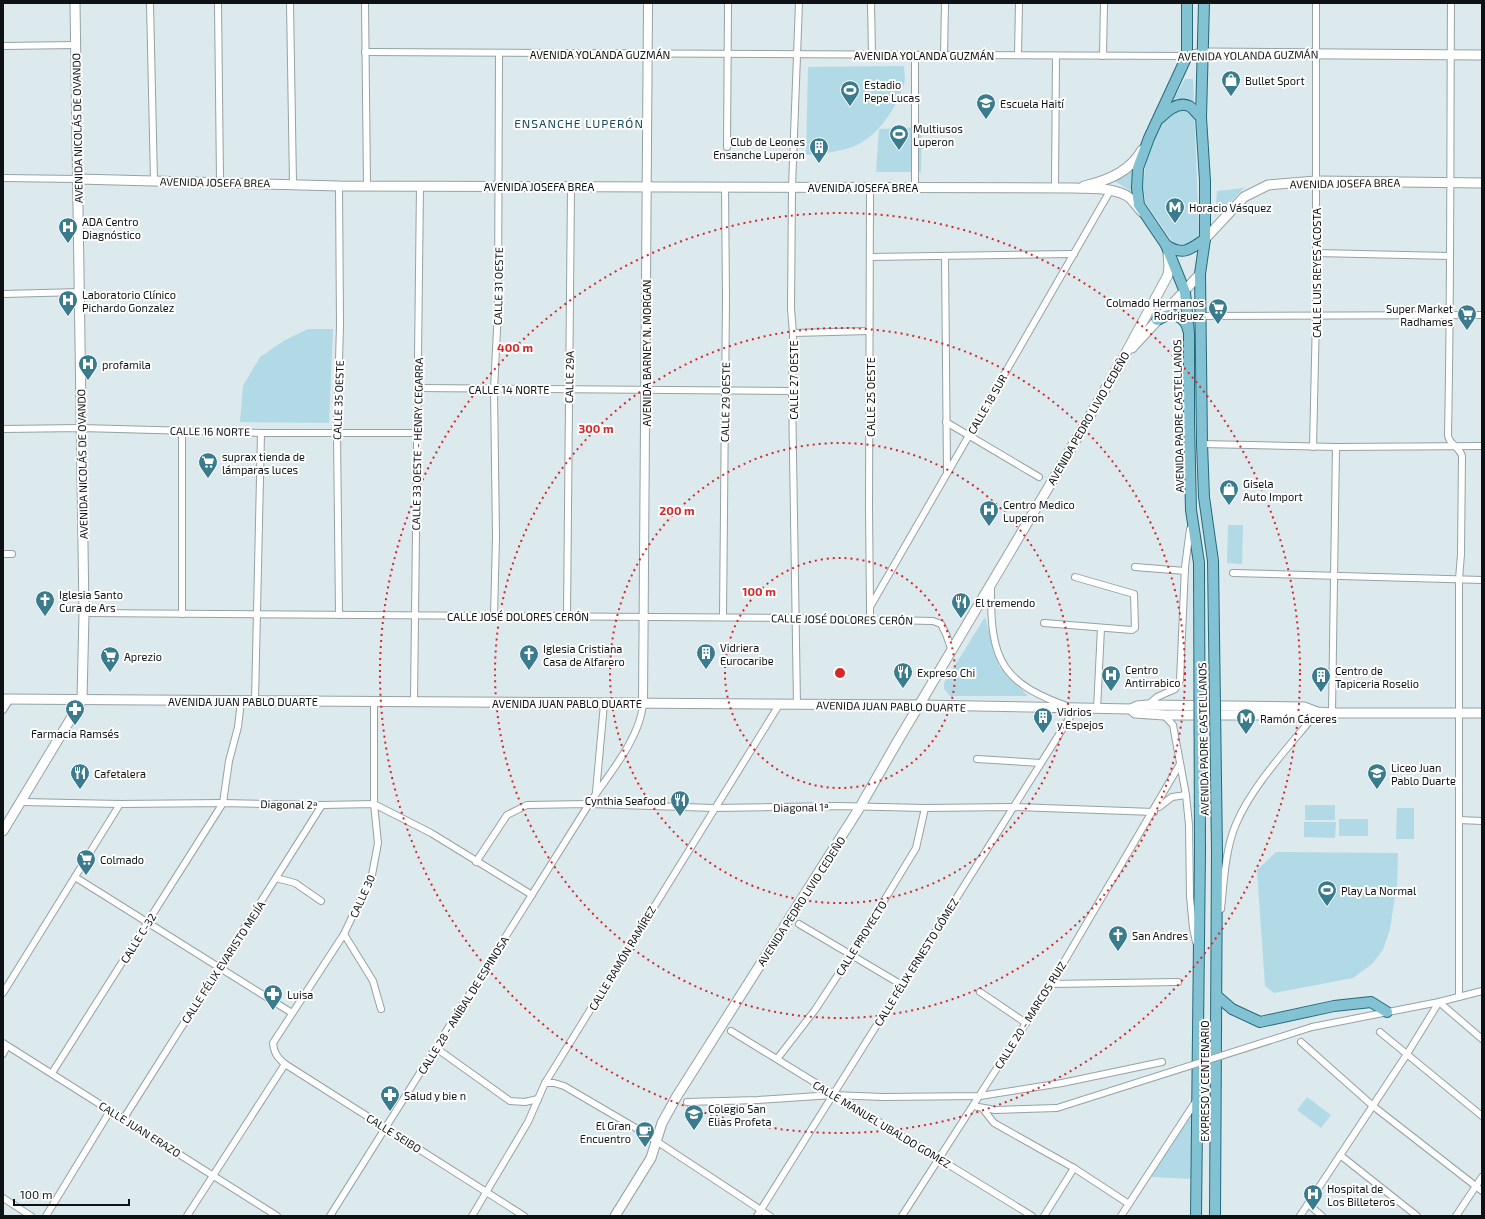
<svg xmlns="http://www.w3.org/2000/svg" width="1485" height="1219" font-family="'Exo 2',sans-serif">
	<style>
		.green { fill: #b2dae6 }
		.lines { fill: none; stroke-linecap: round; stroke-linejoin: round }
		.minor-casing { stroke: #96a2a6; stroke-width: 8 }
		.tertiary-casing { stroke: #96a2a6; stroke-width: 10 }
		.secondary-casing { stroke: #96a2a6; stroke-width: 11 }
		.primary-casing { stroke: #246a7c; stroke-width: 12 }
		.minor { stroke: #fff; stroke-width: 6 }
		.tertiary { stroke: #fff; stroke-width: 8 }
		.secondary { stroke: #fff; stroke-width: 9 }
		.primary { stroke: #83c2d2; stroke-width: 10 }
		.minor-bridge-casing { stroke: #96a2a6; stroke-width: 8; stroke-linecap: butt }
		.primary-bridge-casing { stroke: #246a7c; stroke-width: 12; stroke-linecap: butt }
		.minor-bridge { stroke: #fff; stroke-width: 6 }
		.primary-bridge { stroke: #83c2d2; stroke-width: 10 }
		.ring { fill: none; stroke: #d62828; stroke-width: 2; stroke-dasharray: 2 4 }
		.labels { text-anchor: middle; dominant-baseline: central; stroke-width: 4; stroke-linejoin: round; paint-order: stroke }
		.street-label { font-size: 11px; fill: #0e1214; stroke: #fff }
		.poi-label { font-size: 11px; fill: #0e1214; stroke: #fff; text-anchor: start }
		.neighbourhood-label { font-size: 12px; letter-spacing: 1px; fill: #164c5b; stroke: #fff }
		.centre { fill: #d62828; stroke: #fff; stroke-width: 2 }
		.ring-label { font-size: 12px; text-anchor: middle; font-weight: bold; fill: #d62828; stroke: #fff; stroke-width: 4; stroke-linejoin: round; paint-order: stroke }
	</style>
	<rect width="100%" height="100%" fill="#dce9ed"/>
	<g class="green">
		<path d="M904 66C904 71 906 79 904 84 896 109 877 138 852 147 837 152 821 154 806 155L808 67Z"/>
		<polygon points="1185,79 1193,79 1199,235 1189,244 1174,244 1146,204 1143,188 1145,168 1151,139"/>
		<polygon points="922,127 921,172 876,172 879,129"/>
		<polygon points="1134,170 1133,192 1114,181"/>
		<polygon points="1244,188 1224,209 1215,216 1217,191"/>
		<polygon points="308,329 333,329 329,423 240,422 243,386 260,357 285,340"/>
		<polygon points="1228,525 1243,525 1242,564 1227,563"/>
		<polygon points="985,617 999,666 1028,696 950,696 944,689 944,683"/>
		<rect x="1305" y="805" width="30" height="15"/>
		<polygon points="1397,808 1414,808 1414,839 1396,839"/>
		<rect x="1339" y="819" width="29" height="17"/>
		<polygon points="1304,822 1336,822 1335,838 1304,837"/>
		<polygon points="1276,852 1398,853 1397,884 1390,929 1383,950 1372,964 1353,978 1274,993 1265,986 1257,870"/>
		<polygon points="1307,1097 1331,1115 1321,1128 1297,1110"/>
		<polygon points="1193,1110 1191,1179 1151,1177"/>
	</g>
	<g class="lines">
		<g class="minor-casing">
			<g id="minor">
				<polyline points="150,3 154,181"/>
				<polyline points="218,3 220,181"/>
				<polyline points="290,3 293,184"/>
				<polyline points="365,3 367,186"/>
				<polyline points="871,3 872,55"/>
				<path d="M1451 3C1450 147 1451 291 1448 435 1449 445 1459 446 1462 456L1461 554 1459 579V997"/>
				<polyline points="3,46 75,45"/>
				<polyline points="365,52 1187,56"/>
				<polyline points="1018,55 1019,3"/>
				<polyline points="944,56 945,3"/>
				<polyline points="1103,56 1104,3"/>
				<polyline points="727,147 728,3"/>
				<polyline points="3,178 78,179"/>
				<polyline points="915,188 915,55"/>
				<polyline points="1055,188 1056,56"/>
				<polyline points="1316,253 1449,256"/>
				<polyline points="945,256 947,472"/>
				<polyline points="870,257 1074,254"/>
				<polyline points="3,294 80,292"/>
				<polyline points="1200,316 1482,315"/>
				<polyline points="793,333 870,331"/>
				<polyline points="418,388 792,391"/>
				<polyline points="946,422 1039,477"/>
				<polyline points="3,429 81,428 261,433 417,433"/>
				<polyline points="1202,444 1336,447 1482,446"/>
				<polyline points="1313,447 1316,316 1316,3"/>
				<polyline points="3,554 12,554"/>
				<polyline points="1135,567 1185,571"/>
				<polyline points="1233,573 1482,580"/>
				<polyline points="870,605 869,508 870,187"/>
				<polyline points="84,613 795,618 933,621 941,624 946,634 952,651"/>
				<polyline points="182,614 182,431"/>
				<polyline points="339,615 337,432 340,325 339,186"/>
				<polyline points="494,616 496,537 494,389 498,310 499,53"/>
				<polyline points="567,616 571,187"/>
				<polyline points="723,617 726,298 725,186"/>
				<polyline points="870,619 870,607 1110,191"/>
				<polyline points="1044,623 1132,630 1135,628 1134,594 1075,577"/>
				<polyline points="255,701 261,433"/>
				<path d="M374 702V804L378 843 372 875 344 934 273 1043C274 1053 277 1057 285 1064L524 1216"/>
				<polyline points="414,702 420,186"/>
				<polyline points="797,705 792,391 793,333 791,309 792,187 799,3"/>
				<polyline points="1148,705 1157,697 1175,689 1180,680 1185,567 1190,529"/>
				<polyline points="1097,709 1101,628"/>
				<polyline points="3,710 10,699"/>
				<polyline points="1332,713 1336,447"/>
				<polyline points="1164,715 1173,725 1186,795 1189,825 1190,897 1193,928 1196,942"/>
				<polyline points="977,759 1041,763"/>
				<polyline points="596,792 604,704"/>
				<polyline points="22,802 120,804 223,803 322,805 374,804 431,833 532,895"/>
				<polyline points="1159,807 1172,797 1186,795"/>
				<polyline points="1459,820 1482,821"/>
				<polyline points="476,862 507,815 527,805 589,804 714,808 838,806 925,808 1013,807 1154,812"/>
				<polyline points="75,877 292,1013"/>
				<polyline points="276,878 295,883 321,901"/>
				<path d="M1221 909C1224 881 1225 850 1236 824 1253 784 1290 746 1317 712"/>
				<polyline points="799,924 902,985"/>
				<polyline points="344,934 373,981 381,1009"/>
				<polyline points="1051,984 1178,982"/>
				<polyline points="980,992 1026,1023"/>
				<polyline points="3,993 120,804"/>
				<polyline points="1312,1027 1439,1002 1482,991"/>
				<polyline points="731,1031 1032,1216"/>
				<polyline points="1380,1032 1482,1116"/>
				<polyline points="1301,1042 1373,1106 1482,1191"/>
				<polyline points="3,1043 277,1216"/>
				<polyline points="436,1048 510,1101 525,1102 538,1099"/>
				<polyline points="3,1054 7,1046"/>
				<polyline points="777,1059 815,1010 851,955 916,848 925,808"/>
				<polyline points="52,1073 223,803 229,761 238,727 241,701"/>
				<polyline points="545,1083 554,1083 564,1086 641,1131 770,1216"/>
				<polyline points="687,1102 758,1100 833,1095 883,1097 980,1096 1062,1083 1162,1062"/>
				<polyline points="973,1106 995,1110 1057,1108"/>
				<polyline points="983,1109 994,1123 1074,1168 1129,1204"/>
				<polyline points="124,1118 322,805"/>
				<polyline points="1340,1155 1417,1216"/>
				<polyline points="3,1198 31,1216"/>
				<polyline points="1308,1204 1322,1216"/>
				<polyline points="46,1216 110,1111"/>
				<polyline points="187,1216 285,1064"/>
				<path d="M330 1216 589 804C608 775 640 739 643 704"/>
				<polyline points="472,1216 528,1122 545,1083 779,705"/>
				<path d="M757 1216 1075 709C1002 684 990 663 991 586"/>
				<polyline points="902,1216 1051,984 1180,764"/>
				<polyline points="1044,1216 1074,1168"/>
				<polyline points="1121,1216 1196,1101"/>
				<polyline points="1300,1216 1407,1054 1439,1002 1482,1039"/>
				<polyline points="1456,1216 1482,1177"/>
			</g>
		</g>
		<g class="tertiary-casing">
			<polyline id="tertiary" points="643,704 648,3"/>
		</g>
		<g class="secondary-casing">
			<g id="secondary">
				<polyline points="1187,56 1204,53 1482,55"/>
				<path d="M78 179 339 186 1075 188C1091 189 1116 187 1130 198 1134 202 1138 208 1142 212"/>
				<path d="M1084 186C1107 181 1130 172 1142 150"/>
				<polyline points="1205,239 1244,197 1268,185 1316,181 1482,183"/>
				<polyline points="1132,348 1200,274"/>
				<polyline points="3,699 920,705 1131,709 1137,706 1148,705 1304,707 1317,712 1332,713 1482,713"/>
				<polyline points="1131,709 1135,713 1164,715 1303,715 1317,712"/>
				<polyline points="3,831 82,700 84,613 75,3"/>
				<polyline points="615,1216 651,1158 662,1123 677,1096 860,807 896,744 1051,483 1122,360 1168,275 1169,266 1168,254"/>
			</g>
		</g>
		<g class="primary-casing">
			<g id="primary">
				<polyline points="1187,3 1187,56 1149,138 1138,168 1137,188 1139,205 1166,245 1185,292 1189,333 1189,422 1191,510 1199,563"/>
				<polyline points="1204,3 1201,117 1205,181 1205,239 1200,274 1202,444 1204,497 1213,561"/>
				<path d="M1160 118C1167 111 1178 101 1189 106 1193 108 1197 114 1201 117"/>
				<path d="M1166 245C1182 256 1190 250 1205 239"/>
				<path d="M1157 320C1161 319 1165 315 1169 315 1178 313 1187 322 1188 330"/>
				<polyline points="1217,996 1232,1009 1260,1022 1334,1006 1371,1002 1387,1012"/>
				<polyline points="1196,1216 1200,850"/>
				<polyline points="1215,1216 1217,852"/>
			</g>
		</g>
		<use href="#minor" class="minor"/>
		<use href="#tertiary" class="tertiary"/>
		<use href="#secondary" class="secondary"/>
		<use href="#primary" class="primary"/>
		<g class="minor-bridge-casing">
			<polyline id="minor-bridge" points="1057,1108 1312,1027"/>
		</g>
		<g class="primary-bridge-casing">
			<g id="primary-bridge">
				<polyline points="1213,561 1217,852"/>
				<polyline points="1199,563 1200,850"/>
			</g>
		</g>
		<use href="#minor-bridge" class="minor-bridge"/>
		<use href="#primary-bridge" class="primary-bridge"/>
	</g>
	<g class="ring">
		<circle cx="840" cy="673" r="115"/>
		<circle cx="840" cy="673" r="230"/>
		<circle cx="840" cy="673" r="345"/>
		<circle cx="840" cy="673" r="460"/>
	</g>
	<defs>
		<g id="shop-pin" transform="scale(1)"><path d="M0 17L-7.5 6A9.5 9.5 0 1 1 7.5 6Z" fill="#3a7b8d" stroke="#fff"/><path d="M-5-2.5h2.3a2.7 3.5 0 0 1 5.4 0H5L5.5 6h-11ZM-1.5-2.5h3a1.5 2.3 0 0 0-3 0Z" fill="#fff"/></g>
		<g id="stadium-pin" transform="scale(1)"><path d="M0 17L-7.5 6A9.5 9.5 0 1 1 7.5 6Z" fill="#3a7b8d" stroke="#fff"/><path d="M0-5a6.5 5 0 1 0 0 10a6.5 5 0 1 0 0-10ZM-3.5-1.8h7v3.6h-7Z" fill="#fff"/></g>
		<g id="school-pin" transform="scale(1)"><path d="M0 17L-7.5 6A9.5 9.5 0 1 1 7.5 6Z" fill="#3a7b8d" stroke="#fff"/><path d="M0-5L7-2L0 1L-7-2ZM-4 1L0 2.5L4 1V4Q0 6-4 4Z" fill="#fff"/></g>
		<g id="building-pin" transform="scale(1)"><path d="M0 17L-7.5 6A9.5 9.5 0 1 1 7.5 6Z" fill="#3a7b8d" stroke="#fff"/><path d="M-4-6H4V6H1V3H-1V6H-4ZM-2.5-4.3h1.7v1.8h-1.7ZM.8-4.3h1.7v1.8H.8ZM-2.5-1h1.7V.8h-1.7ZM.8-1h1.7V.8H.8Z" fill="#fff"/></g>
		<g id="metro-pin" transform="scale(1)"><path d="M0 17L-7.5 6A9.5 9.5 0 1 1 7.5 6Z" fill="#3a7b8d" stroke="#fff"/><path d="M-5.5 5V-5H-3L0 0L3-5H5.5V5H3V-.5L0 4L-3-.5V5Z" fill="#fff"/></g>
		<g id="hospital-pin" transform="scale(1)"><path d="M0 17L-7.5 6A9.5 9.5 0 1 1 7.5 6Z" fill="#3a7b8d" stroke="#fff"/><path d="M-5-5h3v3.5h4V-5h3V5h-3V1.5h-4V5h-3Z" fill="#fff"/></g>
		<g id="supermarket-pin" transform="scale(1)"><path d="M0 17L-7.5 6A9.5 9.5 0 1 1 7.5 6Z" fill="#3a7b8d" stroke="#fff"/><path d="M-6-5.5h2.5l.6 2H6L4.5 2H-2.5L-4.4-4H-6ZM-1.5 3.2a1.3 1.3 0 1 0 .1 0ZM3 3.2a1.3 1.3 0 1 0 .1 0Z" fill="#fff"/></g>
		<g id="church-pin" transform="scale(1)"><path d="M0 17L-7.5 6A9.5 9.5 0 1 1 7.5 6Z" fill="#3a7b8d" stroke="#fff"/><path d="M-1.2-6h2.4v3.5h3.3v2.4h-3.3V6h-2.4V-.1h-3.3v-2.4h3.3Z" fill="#fff"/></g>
		<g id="restaurant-pin" transform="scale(1)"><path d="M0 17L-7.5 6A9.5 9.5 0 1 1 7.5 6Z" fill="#3a7b8d" stroke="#fff"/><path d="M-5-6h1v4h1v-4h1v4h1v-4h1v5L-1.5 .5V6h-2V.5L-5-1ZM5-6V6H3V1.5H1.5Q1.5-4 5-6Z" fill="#fff"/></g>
		<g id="pharmacy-pin" transform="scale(1)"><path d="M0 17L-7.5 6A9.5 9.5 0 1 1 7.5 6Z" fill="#3a7b8d" stroke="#fff"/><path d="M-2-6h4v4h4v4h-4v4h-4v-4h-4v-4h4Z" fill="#fff"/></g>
		<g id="cafe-pin" transform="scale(1)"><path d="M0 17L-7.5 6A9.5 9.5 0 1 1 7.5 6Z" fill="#3a7b8d" stroke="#fff"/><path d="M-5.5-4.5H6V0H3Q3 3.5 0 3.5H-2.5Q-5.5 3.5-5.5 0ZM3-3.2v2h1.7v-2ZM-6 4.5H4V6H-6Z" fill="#fff"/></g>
	</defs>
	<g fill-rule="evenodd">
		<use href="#shop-pin" x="1231" y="80"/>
		<use href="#stadium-pin" x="850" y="90"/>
		<use href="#school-pin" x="986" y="103"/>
		<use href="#stadium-pin" x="899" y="134"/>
		<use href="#building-pin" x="819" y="147"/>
		<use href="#metro-pin" x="1175" y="207"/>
		<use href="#hospital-pin" x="68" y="227"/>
		<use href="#hospital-pin" x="68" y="300"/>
		<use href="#supermarket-pin" x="1218" y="308"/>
		<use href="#supermarket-pin" x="1467" y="314"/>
		<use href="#hospital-pin" x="88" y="364"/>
		<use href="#supermarket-pin" x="208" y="462"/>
		<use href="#shop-pin" x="1229" y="489"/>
		<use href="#hospital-pin" x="989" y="510"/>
		<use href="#church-pin" x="45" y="600"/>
		<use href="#restaurant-pin" x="961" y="602"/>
		<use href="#building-pin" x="706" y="653"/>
		<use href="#church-pin" x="529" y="654"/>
		<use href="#supermarket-pin" x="110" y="656"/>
		<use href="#restaurant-pin" x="903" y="672"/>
		<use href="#hospital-pin" x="1111" y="675"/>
		<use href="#building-pin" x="1321" y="676"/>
		<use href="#pharmacy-pin" x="75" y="709"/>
		<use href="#building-pin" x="1043" y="717"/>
		<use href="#metro-pin" x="1246" y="718"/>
		<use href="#restaurant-pin" x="80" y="773"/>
		<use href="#school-pin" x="1377" y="773"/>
		<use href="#restaurant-pin" x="680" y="800"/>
		<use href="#supermarket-pin" x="86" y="859"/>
		<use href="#stadium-pin" x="1327" y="890"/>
		<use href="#church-pin" x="1118" y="935"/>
		<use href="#pharmacy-pin" x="273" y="994"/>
		<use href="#pharmacy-pin" x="390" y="1095"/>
		<use href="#school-pin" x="694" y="1114"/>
		<use href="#cafe-pin" x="645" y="1131"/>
		<use href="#hospital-pin" x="1313" y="1194"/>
	</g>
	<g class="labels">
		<g class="street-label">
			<text x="600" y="54">AVENIDA YOLANDA GUZMÁN</text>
			<text x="924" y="55">AVENIDA YOLANDA GUZMÁN</text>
			<text transform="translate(1248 55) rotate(-1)">AVENIDA YOLANDA GUZMÁN</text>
			<text transform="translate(77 128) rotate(-91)">AVENIDA NICOLÁS DE OVANDO</text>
			<text transform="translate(215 182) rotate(1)">AVENIDA JOSEFA BREA</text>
			<text transform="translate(1345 183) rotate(-1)">AVENIDA JOSEFA BREA</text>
			<text x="539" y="186">AVENIDA JOSEFA BREA</text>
			<text x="863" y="187">AVENIDA JOSEFA BREA</text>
			<text transform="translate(1316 273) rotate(-90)">CALLE LUIS REYES ACOSTA</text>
			<text transform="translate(498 286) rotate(-89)">CALLE 31 OESTE</text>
			<text transform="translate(646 353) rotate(-90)">AVENIDA BARNEY N. MORGAN</text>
			<text transform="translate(569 377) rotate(-89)">CALLE 29A</text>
			<text transform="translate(793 380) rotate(-90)">CALLE 27 OESTE</text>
			<text x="509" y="389">CALLE 14 NORTE</text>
			<text transform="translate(870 397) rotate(-90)">CALLE 25 OESTE</text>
			<text transform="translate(338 400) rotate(-88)">CALLE 35 OESTE</text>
			<text transform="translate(725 402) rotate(-89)">CALLE 29 OESTE</text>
			<text transform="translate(987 404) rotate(-60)">CALLE 18 SUR</text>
			<text transform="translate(1178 416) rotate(-91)">AVENIDA PADRE CASTELLANOS</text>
			<text transform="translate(1088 418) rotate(-60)">AVENIDA PEDRO LIVIO CEDEÑO</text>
			<text transform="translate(210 431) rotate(1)">CALLE 16 NORTE</text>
			<text transform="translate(417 444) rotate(-89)">CALLE 33 OESTE - HENRY CEGARRA</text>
			<text transform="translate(82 464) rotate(-91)">AVENIDA NICOLÁS DE OVANDO</text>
			<text x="518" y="616">CALLE JOSÉ DOLORES CERÓN</text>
			<text transform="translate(842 619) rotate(1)">CALLE JOSÉ DOLORES CERÓN</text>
			<text x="243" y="701">AVENIDA JUAN PABLO DUARTE</text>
			<text x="567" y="703">AVENIDA JUAN PABLO DUARTE</text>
			<text transform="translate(891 706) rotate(1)">AVENIDA JUAN PABLO DUARTE</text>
			<text transform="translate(1203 739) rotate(-91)">AVENIDA PADRE CASTELLANOS</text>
			<text transform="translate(289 804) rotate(1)">Diagonal 2ª</text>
			<text transform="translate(801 807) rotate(-1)">Diagonal 1ª</text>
			<text transform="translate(362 896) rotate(-66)">CALLE 30</text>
			<text transform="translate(801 901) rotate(-57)">AVENIDA PEDRO LIVIO CEDEÑO</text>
			<text transform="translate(138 938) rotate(-58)">CALLE C-32</text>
			<text transform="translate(861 938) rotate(-58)">CALLE PROYECTO</text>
			<text transform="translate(622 958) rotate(-59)">CALLE RAMÓN RAMÍREZ</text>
			<text transform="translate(223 962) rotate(-57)">CALLE FÉLIX EVARISTO MEJÍA</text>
			<text transform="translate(916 962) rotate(-58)">CALLE FÉLIX ERNESTO GÓMEZ</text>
			<text transform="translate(463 1005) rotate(-58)">CALLE 28 - ANÍBAL DE ESPINOSA</text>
			<text transform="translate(1030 1015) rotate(-58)">CALLE 20 - MARCOS RUIZ</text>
			<text transform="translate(1204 1081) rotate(-90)">EXPRESO V CENTENARIO</text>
			<text transform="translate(882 1124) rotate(31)">CALLE MANUEL UBALDO GOMEZ</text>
			<text transform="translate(140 1129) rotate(32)">CALLE JUAN ERAZO</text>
			<text transform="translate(394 1133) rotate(32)">CALLE SEIBO</text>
		</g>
		<g class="poi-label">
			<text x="1245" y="80">Bullet Sport</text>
			<text x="864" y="84">Estadio<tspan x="864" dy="13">Pepe Lucas</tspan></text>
			<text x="1000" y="103">Escuela Haití</text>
			<text x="913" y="128">Multiusos<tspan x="913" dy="13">Luperon</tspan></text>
			<text x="805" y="141" text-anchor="end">Club de Leones<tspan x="805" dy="13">Ensanche Luperon</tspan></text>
			<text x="1189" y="207">Horacio Vásquez</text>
			<text x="82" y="221">ADA Centro<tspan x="82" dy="13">Diagnóstico</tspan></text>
			<text x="82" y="294">Laboratorio Clínico<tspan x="82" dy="13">Pichardo Gonzalez</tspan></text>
			<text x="1204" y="302" text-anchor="end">Colmado Hermanos<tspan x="1204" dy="13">Rodriguez</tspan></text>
			<text x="1453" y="308" text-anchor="end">Super Market<tspan x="1453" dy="13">Radhames</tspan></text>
			<text x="102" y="364">profamila</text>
			<text x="222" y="456">suprax tienda de<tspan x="222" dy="13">lámparas luces</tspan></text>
			<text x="1243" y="483">Gisela<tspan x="1243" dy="13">Auto Import</tspan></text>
			<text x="1003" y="504">Centro Medico<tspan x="1003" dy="13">Luperon</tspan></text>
			<text x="59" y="594">Iglesia Santo<tspan x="59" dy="13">Cura de Ars</tspan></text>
			<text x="975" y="602">El tremendo</text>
			<text x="720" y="647">Vidriera<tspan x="720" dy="13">Eurocaribe</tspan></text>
			<text x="543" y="648">Iglesia Cristiana<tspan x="543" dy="13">Casa de Alfarero</tspan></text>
			<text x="124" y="656">Aprezio</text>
			<text x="1125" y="669">Centro<tspan x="1125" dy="13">Antirrabico</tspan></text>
			<text x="1335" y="670">Centro de<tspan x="1335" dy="13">Tapiceria Roselio</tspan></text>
			<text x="917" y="672">Expreso Chi</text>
			<text x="1057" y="711">Vidrios<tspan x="1057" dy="13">y Espejos</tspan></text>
			<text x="1260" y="718">Ramón Cáceres</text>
			<text x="75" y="733" text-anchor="middle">Farmacia Ramsés</text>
			<text x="1391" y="767">Liceo Juan<tspan x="1391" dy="13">Pablo Duarte</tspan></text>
			<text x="94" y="773">Cafetalera</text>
			<text x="666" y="800" text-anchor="end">Cynthia Seafood</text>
			<text x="100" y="859">Colmado</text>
			<text x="1341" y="890">Play La Normal</text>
			<text x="1132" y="935">San Andres</text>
			<text x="287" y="994">Luisa</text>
			<text x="404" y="1095">Salud y bie n</text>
			<text x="708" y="1108">Colegio San<tspan x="708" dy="13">Elias Profeta</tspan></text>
			<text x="631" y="1125" text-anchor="end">El Gran<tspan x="631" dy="13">Encuentro</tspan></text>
			<text x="1327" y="1188">Hospital de<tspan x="1327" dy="13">Los Billeteros</tspan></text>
		</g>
		<g class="neighbourhood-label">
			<text x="579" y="123">ENSANCHE LUPERÓN</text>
		</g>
	</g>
	<circle cx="840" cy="673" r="6" class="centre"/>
	<g class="ring-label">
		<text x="515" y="352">400 m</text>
		<text x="596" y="433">300 m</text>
		<text x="677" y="515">200 m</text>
		<text x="759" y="596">100 m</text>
	</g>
	<rect width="1485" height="1219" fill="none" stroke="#0e1214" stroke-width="8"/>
	<path d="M14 1199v6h115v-6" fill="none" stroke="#0e1214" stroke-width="2"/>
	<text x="20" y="1199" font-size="12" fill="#0e1214" stroke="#ffffff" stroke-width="3" paint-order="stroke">100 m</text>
</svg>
